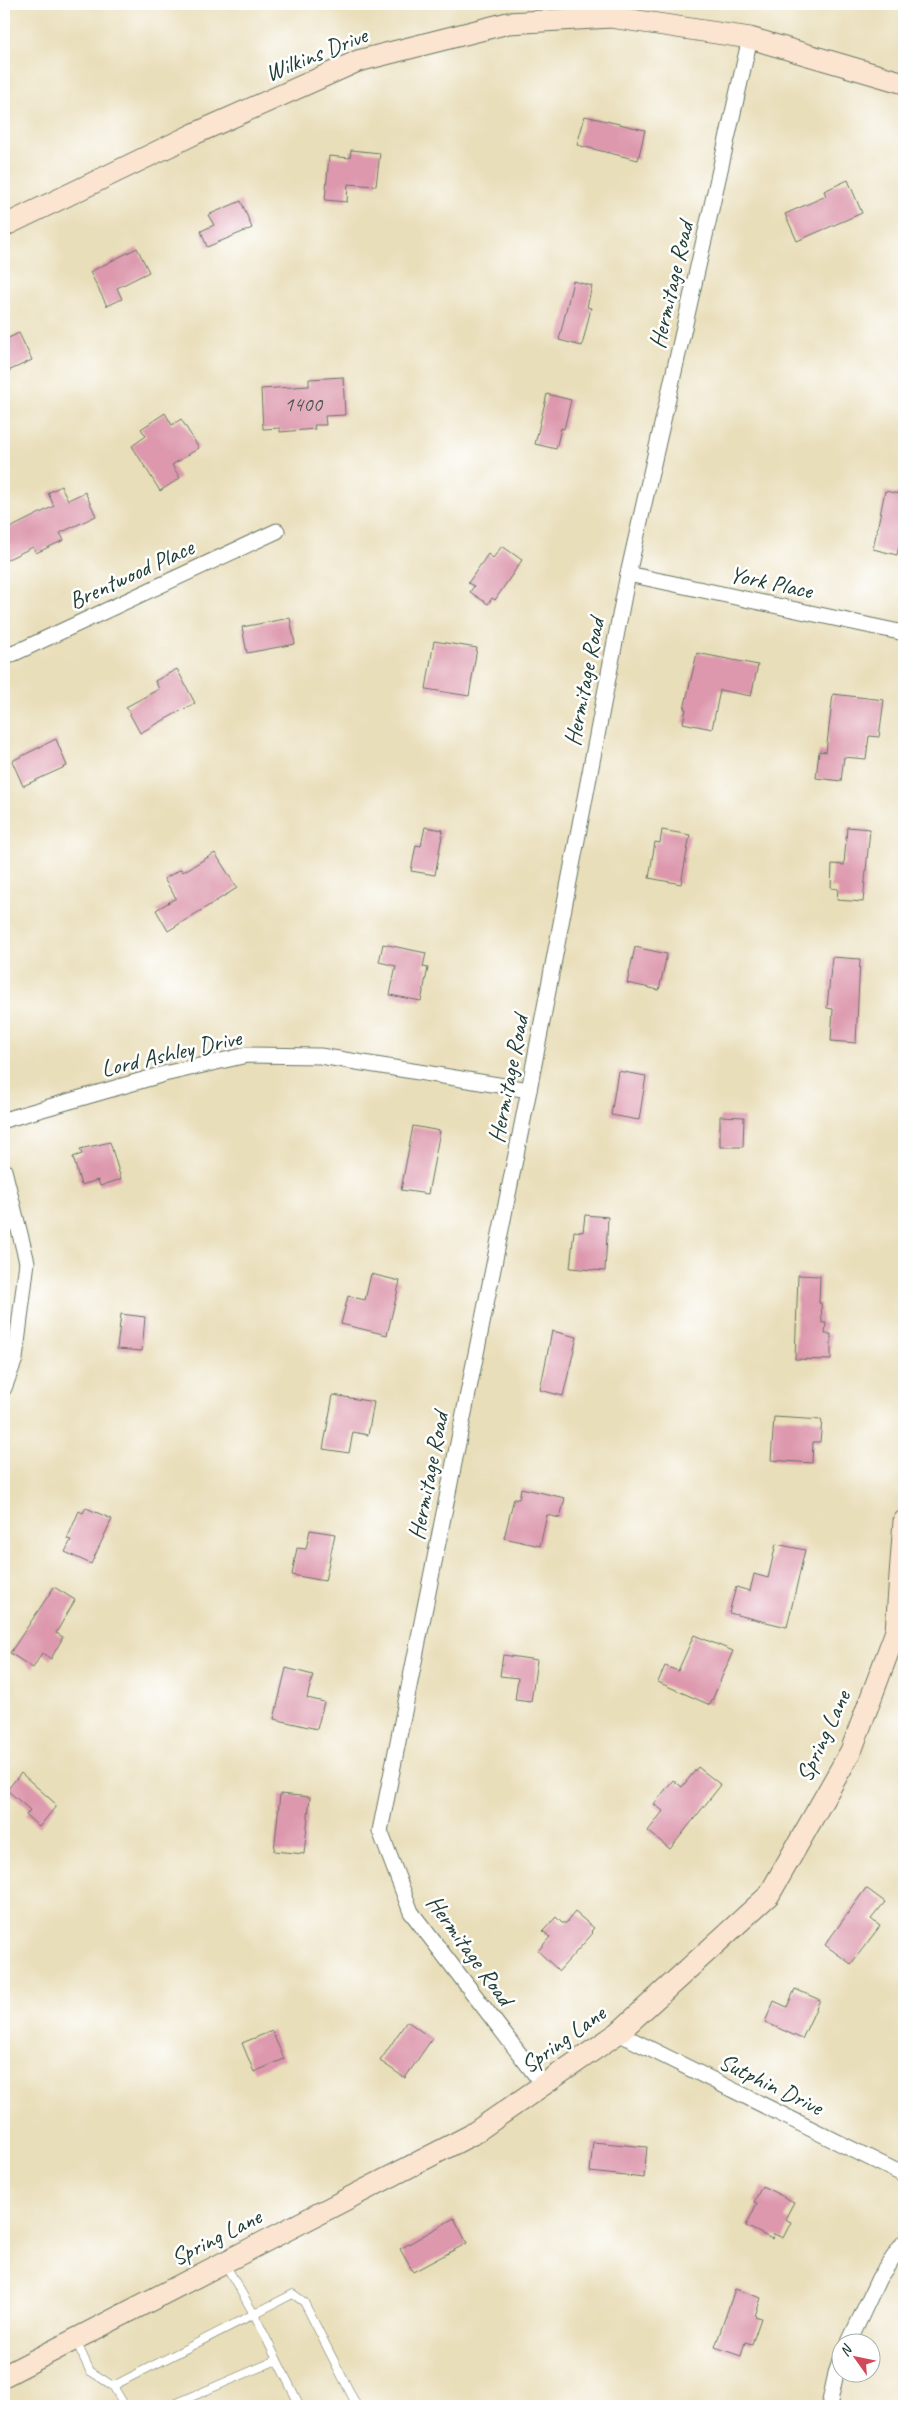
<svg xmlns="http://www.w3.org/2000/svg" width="908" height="2410" font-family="Caveat,sans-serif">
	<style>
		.building { fill: #dd98ad }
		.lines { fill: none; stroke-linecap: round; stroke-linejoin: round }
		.lane-casing { stroke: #667563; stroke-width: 9 }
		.street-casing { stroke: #667563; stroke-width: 17 }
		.secondary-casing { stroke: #667563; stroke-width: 23 }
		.lane { stroke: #fff; stroke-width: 8 }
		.street { stroke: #fff; stroke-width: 15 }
		.secondary { stroke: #fce5d0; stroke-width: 21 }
		.labels { text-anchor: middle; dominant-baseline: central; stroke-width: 5; stroke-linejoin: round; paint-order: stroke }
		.number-label { font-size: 21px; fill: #4e5452 }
		.street-label { font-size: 24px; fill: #1f3d34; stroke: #fff }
	</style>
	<rect width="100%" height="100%" fill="#fff"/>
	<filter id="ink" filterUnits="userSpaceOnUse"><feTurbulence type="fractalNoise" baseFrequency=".02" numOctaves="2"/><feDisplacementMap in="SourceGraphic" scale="10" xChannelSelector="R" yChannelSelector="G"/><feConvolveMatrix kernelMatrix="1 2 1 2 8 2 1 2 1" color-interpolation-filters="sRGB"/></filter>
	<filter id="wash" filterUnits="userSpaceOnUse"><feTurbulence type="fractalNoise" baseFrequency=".0096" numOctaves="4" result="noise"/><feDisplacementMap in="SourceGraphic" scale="20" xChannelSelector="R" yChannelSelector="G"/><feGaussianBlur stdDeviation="1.12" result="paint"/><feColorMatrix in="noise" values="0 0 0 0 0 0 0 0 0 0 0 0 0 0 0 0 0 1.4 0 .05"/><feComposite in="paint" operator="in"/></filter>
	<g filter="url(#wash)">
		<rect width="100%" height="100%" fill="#e9deba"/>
		<g id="blocks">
			<g class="building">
				<polygon points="585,116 645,130 638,160 577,145"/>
				<polygon points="351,150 380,153 376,186 348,184 347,202 325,200 329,156 350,158"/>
				<polygon points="848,180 862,213 797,241 785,214 826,196 824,191"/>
				<polygon points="241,201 252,228 207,247 201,231 214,225 208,215"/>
				<polygon points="137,248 149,272 117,288 122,299 107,306 90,272"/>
				<polygon points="573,281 592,286 587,307 591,308 582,346 559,340"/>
				<polygon points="19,333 32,360 4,373 4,340"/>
				<polygon points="343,377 345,415 325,416 326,425 314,425 315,429 280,432 280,428 263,429 261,389 309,386 309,379"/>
				<polygon points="547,394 571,400 564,429 561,428 556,449 535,444"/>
				<polygon points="165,413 172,425 181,419 199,448 172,465 180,478 160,491 132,446 146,436 141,429"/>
				<polygon points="61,486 68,500 85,492 96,516 60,533 64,540 36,553 33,547 4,561 4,531 54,506 48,493"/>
				<polygon points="885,491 904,495 904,543 900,542 897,555 873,549"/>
				<polygon points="502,546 522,560 495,600 492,598 488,604 470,592 474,586 468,583 488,554 493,558"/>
				<polygon points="290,618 295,644 247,653 242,627"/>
				<polygon points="434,641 477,648 469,696 426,689"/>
				<polygon points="697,653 758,665 751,696 720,690 712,729 683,723 686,709 684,709"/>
				<polygon points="177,669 195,703 140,733 126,707 159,689 155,681"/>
				<polygon points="833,694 884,700 879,737 869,736 866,759 844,757 841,781 816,778 819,751 826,752"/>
				<polygon points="56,739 67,766 23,786 12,761"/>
				<polygon points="425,827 443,830 435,875 411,871 416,845 421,846"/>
				<polygon points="847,827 870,829 863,902 837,900 838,889 831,888 832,864 844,865"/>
				<polygon points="662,830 690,835 681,884 649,878 655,842 660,843"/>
				<polygon points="215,853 237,888 168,931 156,910 176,898 164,879 181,869 183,872"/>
				<polygon points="383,944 426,953 423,967 428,968 421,1001 390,995 396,966 379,962"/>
				<polygon points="635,947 667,954 659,990 627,983"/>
				<polygon points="832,957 860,959 856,1043 831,1041 833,1009 827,1008"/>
				<polygon points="618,1071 646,1076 639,1120 611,1115"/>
				<polygon points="720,1116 744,1117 743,1147 720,1147"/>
				<polygon points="413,1126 440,1131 428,1194 401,1190"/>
				<polygon points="110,1142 121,1179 100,1186 98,1180 81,1185 73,1157 82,1154 80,1149"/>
				<polygon points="585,1215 608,1217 605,1271 570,1268 574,1231 583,1232"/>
				<polygon points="371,1274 400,1281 387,1335 341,1324 348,1296 365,1300"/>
				<polygon points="798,1275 820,1276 819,1303 821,1303 822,1323 826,1323 825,1334 831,1334 831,1360 795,1359"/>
				<polygon points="121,1314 145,1317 142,1351 117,1349"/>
				<polygon points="552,1331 577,1337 563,1396 540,1390"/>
				<polygon points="333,1395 374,1402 368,1435 353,1432 349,1453 323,1449"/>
				<polygon points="774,1417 822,1420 820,1442 813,1442 812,1463 771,1460"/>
				<polygon points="521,1488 565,1498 560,1518 547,1515 540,1546 504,1538 514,1498 519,1499"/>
				<polygon points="86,1508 112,1519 91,1564 65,1552 71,1540 67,1539 79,1511 83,1513"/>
				<polygon points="310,1530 335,1534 325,1581 292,1575 297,1548 306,1549"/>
				<polygon points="776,1544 805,1550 787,1627 729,1613 736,1587 750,1591 754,1574 768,1578"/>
				<polygon points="54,1587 75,1600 56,1633 63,1637 51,1659 42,1653 33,1668 10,1653"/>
				<polygon points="694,1635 733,1651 710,1705 658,1682 665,1666 678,1671"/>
				<polygon points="503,1655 537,1660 531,1702 515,1700 518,1678 500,1676"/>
				<polygon points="286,1668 313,1675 307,1698 324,1702 317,1729 274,1719"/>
				<polygon points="698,1767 721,1785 670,1849 648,1831 663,1811 654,1804 673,1780 682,1787"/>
				<polygon points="21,1773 57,1805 39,1827 26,1815 30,1810 7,1790"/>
				<polygon points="280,1794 310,1797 304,1854 274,1851"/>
				<polygon points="866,1888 885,1902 871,1919 880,1926 851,1964 825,1945"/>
				<polygon points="575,1912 594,1928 591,1931 593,1933 559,1971 538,1951 550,1937 543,1931 556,1917 562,1923 566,1923"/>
				<polygon points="795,1989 820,2000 802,2039 765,2022 774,2001 787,2007"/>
				<polygon points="407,2021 432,2039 405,2078 380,2061"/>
				<polygon points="272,2031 284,2059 254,2072 242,2043"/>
				<polygon points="593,2142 647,2147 644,2178 590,2172"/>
				<polygon points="762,2186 794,2202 785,2219 791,2222 783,2238 774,2234 772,2239 746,2226 757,2203 754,2202"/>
				<polygon points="454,2218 467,2243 413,2272 400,2249"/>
				<polygon points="735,2289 761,2298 755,2316 761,2318 752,2344 745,2342 741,2356 715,2347"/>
			</g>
		</g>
	</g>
	<g filter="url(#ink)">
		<use href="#blocks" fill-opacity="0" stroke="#667563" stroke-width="1"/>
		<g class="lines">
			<g class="lane-casing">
				<g id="lane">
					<polyline points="225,2264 254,2314 300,2406"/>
					<polyline points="76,2341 90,2371 113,2386"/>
					<polyline points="125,2406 113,2386 293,2294 304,2302 357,2406"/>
					<polyline points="170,2406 277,2360"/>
				</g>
			</g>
			<g class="street-casing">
				<g id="street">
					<polyline points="628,574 904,633"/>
					<polyline points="4,658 277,531"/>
					<polyline points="4,1120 164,1074 247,1055 320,1056 529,1090"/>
					<polyline points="4,1170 27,1262 15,1359 4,1388"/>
					<polyline points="618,2033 904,2175"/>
					<polyline points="544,2086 411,1912 380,1831 529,1090 628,574 750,38"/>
					<polyline points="849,2342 879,2278 904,2242"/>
					<polyline points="829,2406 836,2373 840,2362"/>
				</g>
			</g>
			<g class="secondary-casing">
				<g id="secondary">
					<polyline points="4,226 194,134 358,61 508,23 611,17 750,38 904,83"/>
					<polyline points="4,2376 471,2135 618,2033 769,1895 851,1751 896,1631 904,1521"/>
				</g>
			</g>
			<use href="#lane" class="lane"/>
			<use href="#street" class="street"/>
			<use href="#secondary" class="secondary"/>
		</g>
	</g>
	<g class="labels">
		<g class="number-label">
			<text x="303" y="404">1400</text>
		</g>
		<g class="street-label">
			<text transform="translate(316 54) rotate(-22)">Wilkins Drive</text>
			<text transform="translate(671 285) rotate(-77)">Hermitage Road</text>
			<text transform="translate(131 574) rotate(-25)">Brentwood Place</text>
			<text transform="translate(771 582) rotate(12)">York Place</text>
			<text transform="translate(584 682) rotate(-79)">Hermitage Road</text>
			<text transform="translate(171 1053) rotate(-13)">Lord Ashley Drive</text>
			<text transform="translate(508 1079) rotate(-79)">Hermitage Road</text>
			<text transform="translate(428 1476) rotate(-79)">Hermitage Road</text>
			<text transform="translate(823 1736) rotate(-65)">Spring Lane</text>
			<text transform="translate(470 1950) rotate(54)">Hermitage Road</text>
			<text transform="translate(563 2039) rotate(-36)">Spring Lane</text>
			<text transform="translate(771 2084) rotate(26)">Sutphin Drive</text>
			<text transform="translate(216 2237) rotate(-27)">Spring Lane</text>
		</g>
	</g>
	<rect width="908" height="2410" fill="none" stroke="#fff" stroke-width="20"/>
	<g transform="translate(856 2358) rotate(303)"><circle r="24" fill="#ffffff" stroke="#a5b1ae"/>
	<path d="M0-4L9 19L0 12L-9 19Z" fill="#d1495b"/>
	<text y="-8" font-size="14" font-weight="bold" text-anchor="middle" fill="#1f3d34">N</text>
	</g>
</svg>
